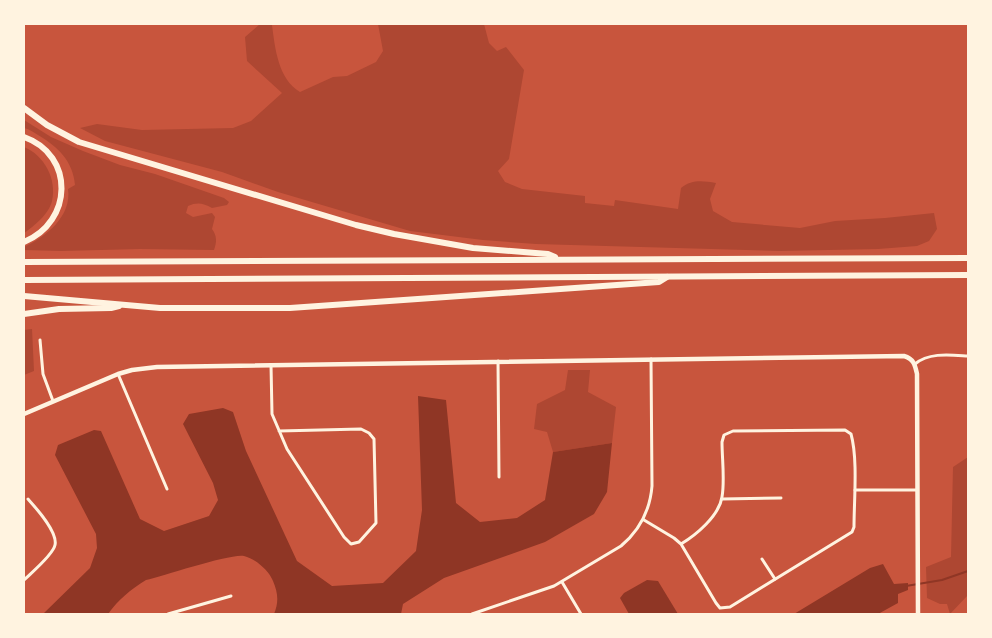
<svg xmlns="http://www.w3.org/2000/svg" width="992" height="638" font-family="Roboto,sans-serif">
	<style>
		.green { fill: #ae4732 }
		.water { fill: #8f3625 }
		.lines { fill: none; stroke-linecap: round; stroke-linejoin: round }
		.stream { stroke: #8f3625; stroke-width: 2 }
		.minor { stroke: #fff3e0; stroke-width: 3 }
		.tertiary { stroke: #fff3e0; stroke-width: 4.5 }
		.motorway { stroke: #fff3e0; stroke-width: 6 }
	</style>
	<rect width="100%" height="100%" fill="#c8553d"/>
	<g class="green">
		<path d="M260 24 272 25C275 48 278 79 300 92L333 77 347 76 376 62 383 51 378 24H484L489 43 497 51 506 47 524 70 509 159 498 171 505 182 522 189 585 196V203L614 206 615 200 678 209 681 188C692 179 703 181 716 183L710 199 713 211 732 222 800 228 835 221 885 218 934 213 937 229 929 241 917 246 878 249 779 251 536 244 483 240 410 231 278 192 222 172 105 141 80 128 97 124 142 130 233 128 251 121 282 93 247 61 245 37Z"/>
		<path d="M24 120 51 137 83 151 120 165 155 174 224 198 229 202 227 205 212 208C203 203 197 202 188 206L186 213 193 217 212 213 215 217 212 229C217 236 217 242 214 250L140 249 61 251 24 250V247C46 237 72 216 68 189L75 185C73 161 58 147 38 135 33 132 29 129 24 128Z"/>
		<path d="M24 147C44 155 57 179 52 201 49 214 34 226 24 233Z"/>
		<polygon points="32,329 34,371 24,375 24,330"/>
		<polygon points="568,370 590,370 588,392 616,407 612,443 553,452 547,432 534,429 537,404 565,390"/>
		<polygon points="968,457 968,595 950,614 947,604 940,604 927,598 926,567 951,557 953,467"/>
	</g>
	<g class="water">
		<path d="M418 396 446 400 456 503 480 522 517 518 545 500 553 452 612 443 607 492 594 514 545 542 444 578 403 604 401 614H274C279 602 278 593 273 581 269 571 256 559 244 556 232 553 163 576 146 580 131 589 118 600 108 614H43L90 568 97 548 96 534 55 455 58 445 94 430 101 431 140 519 164 531 209 516 218 500 213 483 183 424 189 414 223 408 233 412 246 451 297 561 332 586 383 583 416 551 422 510Z"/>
		<polygon points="883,564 894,584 908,583 908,590 898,594 898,603 878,614 794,614 870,568"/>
		<polygon points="647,580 658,581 678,614 629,614 620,598 624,593"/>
	</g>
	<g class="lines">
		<polyline class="stream" points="906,586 942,580 968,571"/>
		<g class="minor">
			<polyline points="40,340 43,374 53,401"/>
			<polyline points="498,361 499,477"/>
			<path d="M915 364C929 352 951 355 968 356"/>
			<polyline points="271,365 272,414 287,449 344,537 351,544 359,542 376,523 374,439 369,433 361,429 279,431"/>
			<polyline points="118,374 167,489"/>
			<polyline points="855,490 917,490"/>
			<polyline points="722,499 781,498"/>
			<path d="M644 520 674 538 681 544 716 603 720 608 730 607 852 532 854 527C854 500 858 459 851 434L845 430 733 431 724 435 722 442C722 459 725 480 722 497 719 516 696 535 681 544"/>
			<polyline points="762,559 775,579"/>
			<path d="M24 580C31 573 53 555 55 545 58 532 36 508 28 499"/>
			<polyline points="562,582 581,614"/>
			<polyline points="168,614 231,596"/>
			<path d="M472 614 554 586 621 546C640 530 650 511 652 486L651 359"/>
		</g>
		<path class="tertiary" d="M24 414 118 374 132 370 157 367 904 356C914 359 915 365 917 374L918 614"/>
		<g class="motorway">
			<polyline points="24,108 47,125 79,142 356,225 394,234 473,248 548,254 555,257"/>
			<path d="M24 137C75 155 73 222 24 242"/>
			<polyline points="24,262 968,258"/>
			<polyline points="24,280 968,275"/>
			<polyline points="24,296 160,308 290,308 659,282 667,277"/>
			<polyline points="24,314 59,309 111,308 119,306"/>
		</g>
	</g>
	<rect width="992" height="638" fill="none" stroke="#fff3e0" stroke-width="50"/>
</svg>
